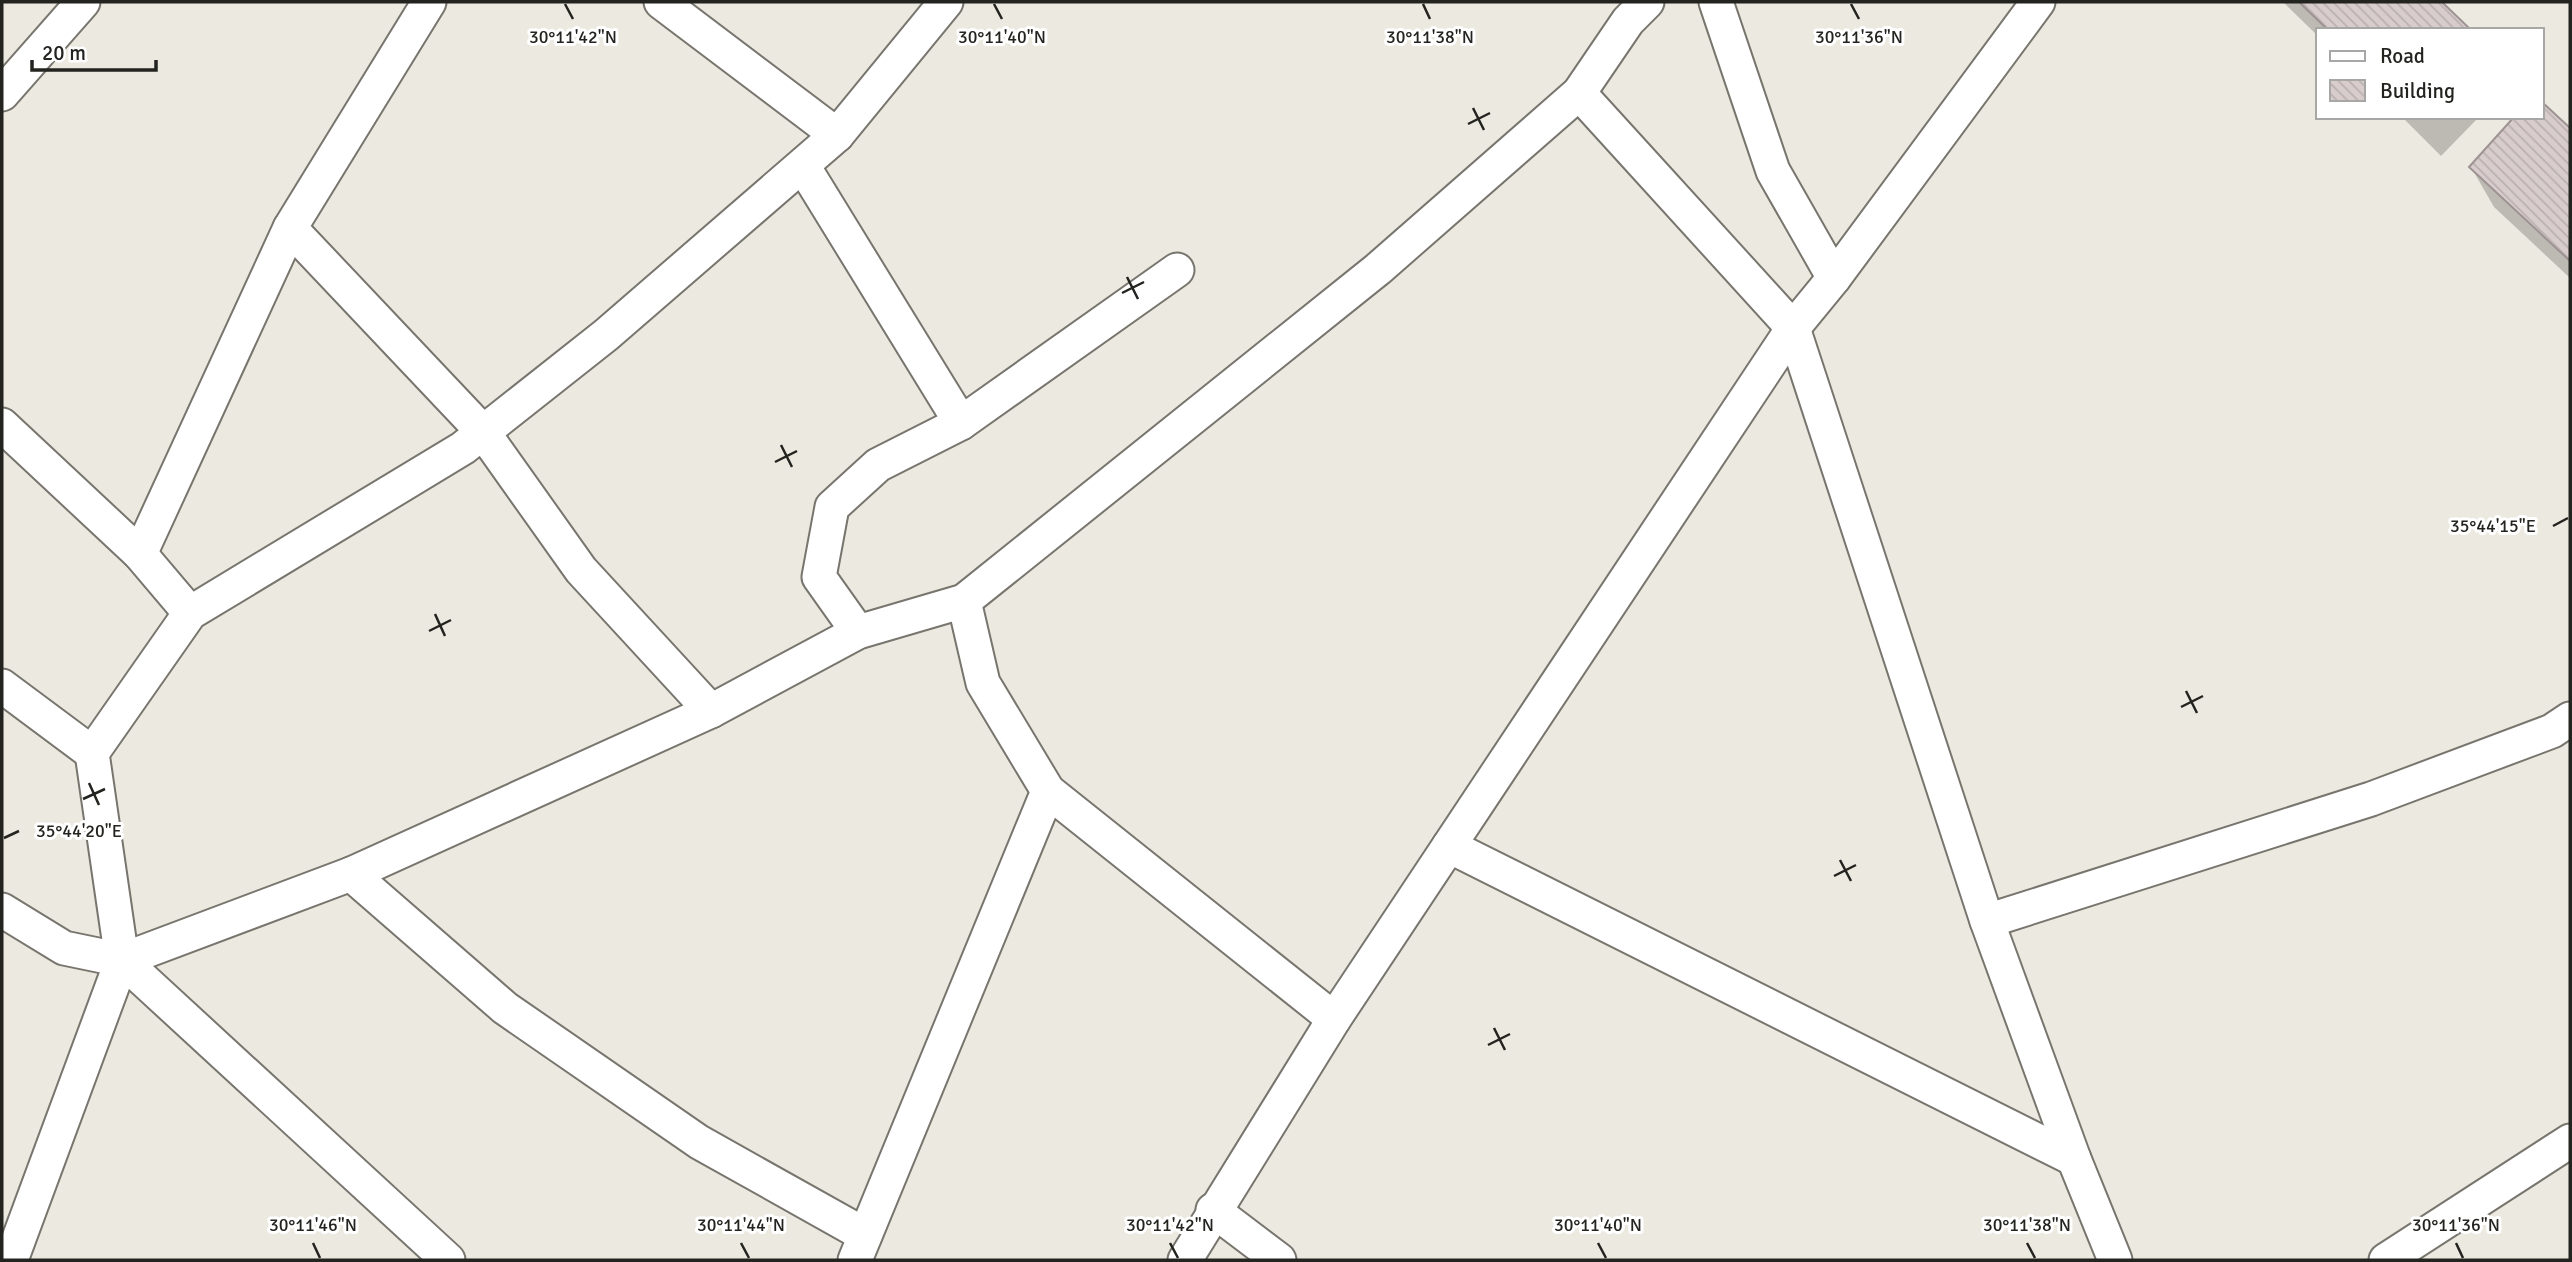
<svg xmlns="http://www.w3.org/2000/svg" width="2572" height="1262" font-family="Signika,sans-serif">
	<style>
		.shadow { fill: #0003 }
		.building { fill: url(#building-back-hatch); stroke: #9e9393; stroke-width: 2 }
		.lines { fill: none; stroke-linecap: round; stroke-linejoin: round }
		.minor-casing { stroke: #77756d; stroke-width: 37 }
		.minor { stroke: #fff; stroke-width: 33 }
		.ticks { fill: none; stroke: #23231f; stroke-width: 2.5 }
		.ticks-label { font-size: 18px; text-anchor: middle; fill: #23231f; stroke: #fff; stroke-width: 6; stroke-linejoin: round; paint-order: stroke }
	</style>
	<defs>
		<pattern id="building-back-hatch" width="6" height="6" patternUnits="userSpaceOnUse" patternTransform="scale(1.75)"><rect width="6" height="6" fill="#d8cdcc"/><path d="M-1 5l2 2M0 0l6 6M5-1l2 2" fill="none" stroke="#b9b0af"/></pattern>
	</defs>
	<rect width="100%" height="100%" fill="#ece9e0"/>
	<g class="shadow">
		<polygon points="2283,2 2439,2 2468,30 2318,30 2318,36"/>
		<polygon points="2542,104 2570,130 2570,278 2494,207 2471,167 2542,117"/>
		<polygon points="2402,117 2479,117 2441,156"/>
	</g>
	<g class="building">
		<polygon points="2299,2 2442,2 2471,30 2328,30"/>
		<polygon points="2542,102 2570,128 2570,261 2469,167 2514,117 2542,117"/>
	</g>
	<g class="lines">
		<g class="minor-casing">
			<g id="minor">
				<polyline points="661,2 837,135"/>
				<polyline points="1716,2 1773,171 1834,278"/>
				<polyline points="1579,93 1793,328 1987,921 2074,1159 2115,1260"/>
				<polyline points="2,94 83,2"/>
				<polyline points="803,166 961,423"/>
				<polyline points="290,228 483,432 581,570 711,711"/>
				<polyline points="2,425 140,554 190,613"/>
				<polyline points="140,554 290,228 429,2"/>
				<polyline points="858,632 819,577 832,507 878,465 961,423 1177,270"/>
				<polyline points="2,686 92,753"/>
				<polyline points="1048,791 1334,1019"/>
				<polyline points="1449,846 2074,1159"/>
				<polyline points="351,874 505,1008 699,1142 865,1235"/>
				<polyline points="2,910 64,948 122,960 351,874 711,711 858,632 964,601 1378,269 1579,93 1628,21 1647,2"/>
				<polyline points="1987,921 2371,799 2552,731 2570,719"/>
				<polyline points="122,960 448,1260"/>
				<polyline points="1213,1210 1279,1260"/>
				<polyline points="11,1260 122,960 92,753 190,613 463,448 606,335 837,135 946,2"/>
				<polyline points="855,1260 1048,791 983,683 964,601"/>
				<polyline points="1185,1260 1334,1019 1793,328 1834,278 2038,2"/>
				<polyline points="2386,1260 2570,1141"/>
			</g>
		</g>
		<use href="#minor" class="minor"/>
	</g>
	<path class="ticks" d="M565 4 573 19M994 4 1002 19M1423 4 1430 19M1851 4 1859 19M1473 108 1484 130M1468 124 1490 113M1127 277 1138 299M1122 293 1144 282M781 445 792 467M775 462 797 451M2553 526 2568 518M435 614 445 636M429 631 451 620M2186 691 2197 713M2181 707 2203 696M89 783 99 805M83 799 105 789M4 838 19 831M1840 860 1851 881M1834 876 1856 865M1494 1028 1505 1050M1488 1045 1510 1034M313 1243 320 1258M741 1243 749 1258M1170 1243 1178 1258M1598 1243 1606 1258M2027 1243 2035 1258M2456 1243 2463 1258"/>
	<g class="ticks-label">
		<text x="573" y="43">30°11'42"N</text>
		<text x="1002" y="43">30°11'40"N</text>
		<text x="1430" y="43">30°11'38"N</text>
		<text x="1859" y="43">30°11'36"N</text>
		<text x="2493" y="532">35°44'15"E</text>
		<text x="79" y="837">35°44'20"E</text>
		<text x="313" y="1231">30°11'46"N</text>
		<text x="741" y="1231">30°11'44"N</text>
		<text x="1170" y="1231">30°11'42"N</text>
		<text x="1598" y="1231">30°11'40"N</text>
		<text x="2027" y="1231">30°11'38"N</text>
		<text x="2456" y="1231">30°11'36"N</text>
	</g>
	<rect width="2572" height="1262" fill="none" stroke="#23231f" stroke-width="7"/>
	<rect x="2316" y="28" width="228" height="91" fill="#ffffff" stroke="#a7a7a5" stroke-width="2"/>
	<rect x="2330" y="51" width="35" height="10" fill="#ffffff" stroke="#a7a7a5" stroke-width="2"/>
	<text x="2380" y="63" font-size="21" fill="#23231f">Road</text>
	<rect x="2330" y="80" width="35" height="21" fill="url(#building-back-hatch)" stroke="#a7a7a5" stroke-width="2"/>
	<text x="2380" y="98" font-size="21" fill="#23231f">Building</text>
	<path d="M32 60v10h124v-10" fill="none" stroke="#23231f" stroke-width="3.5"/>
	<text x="42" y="60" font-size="21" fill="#23231f" stroke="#ffffff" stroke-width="5" paint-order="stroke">20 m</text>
</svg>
